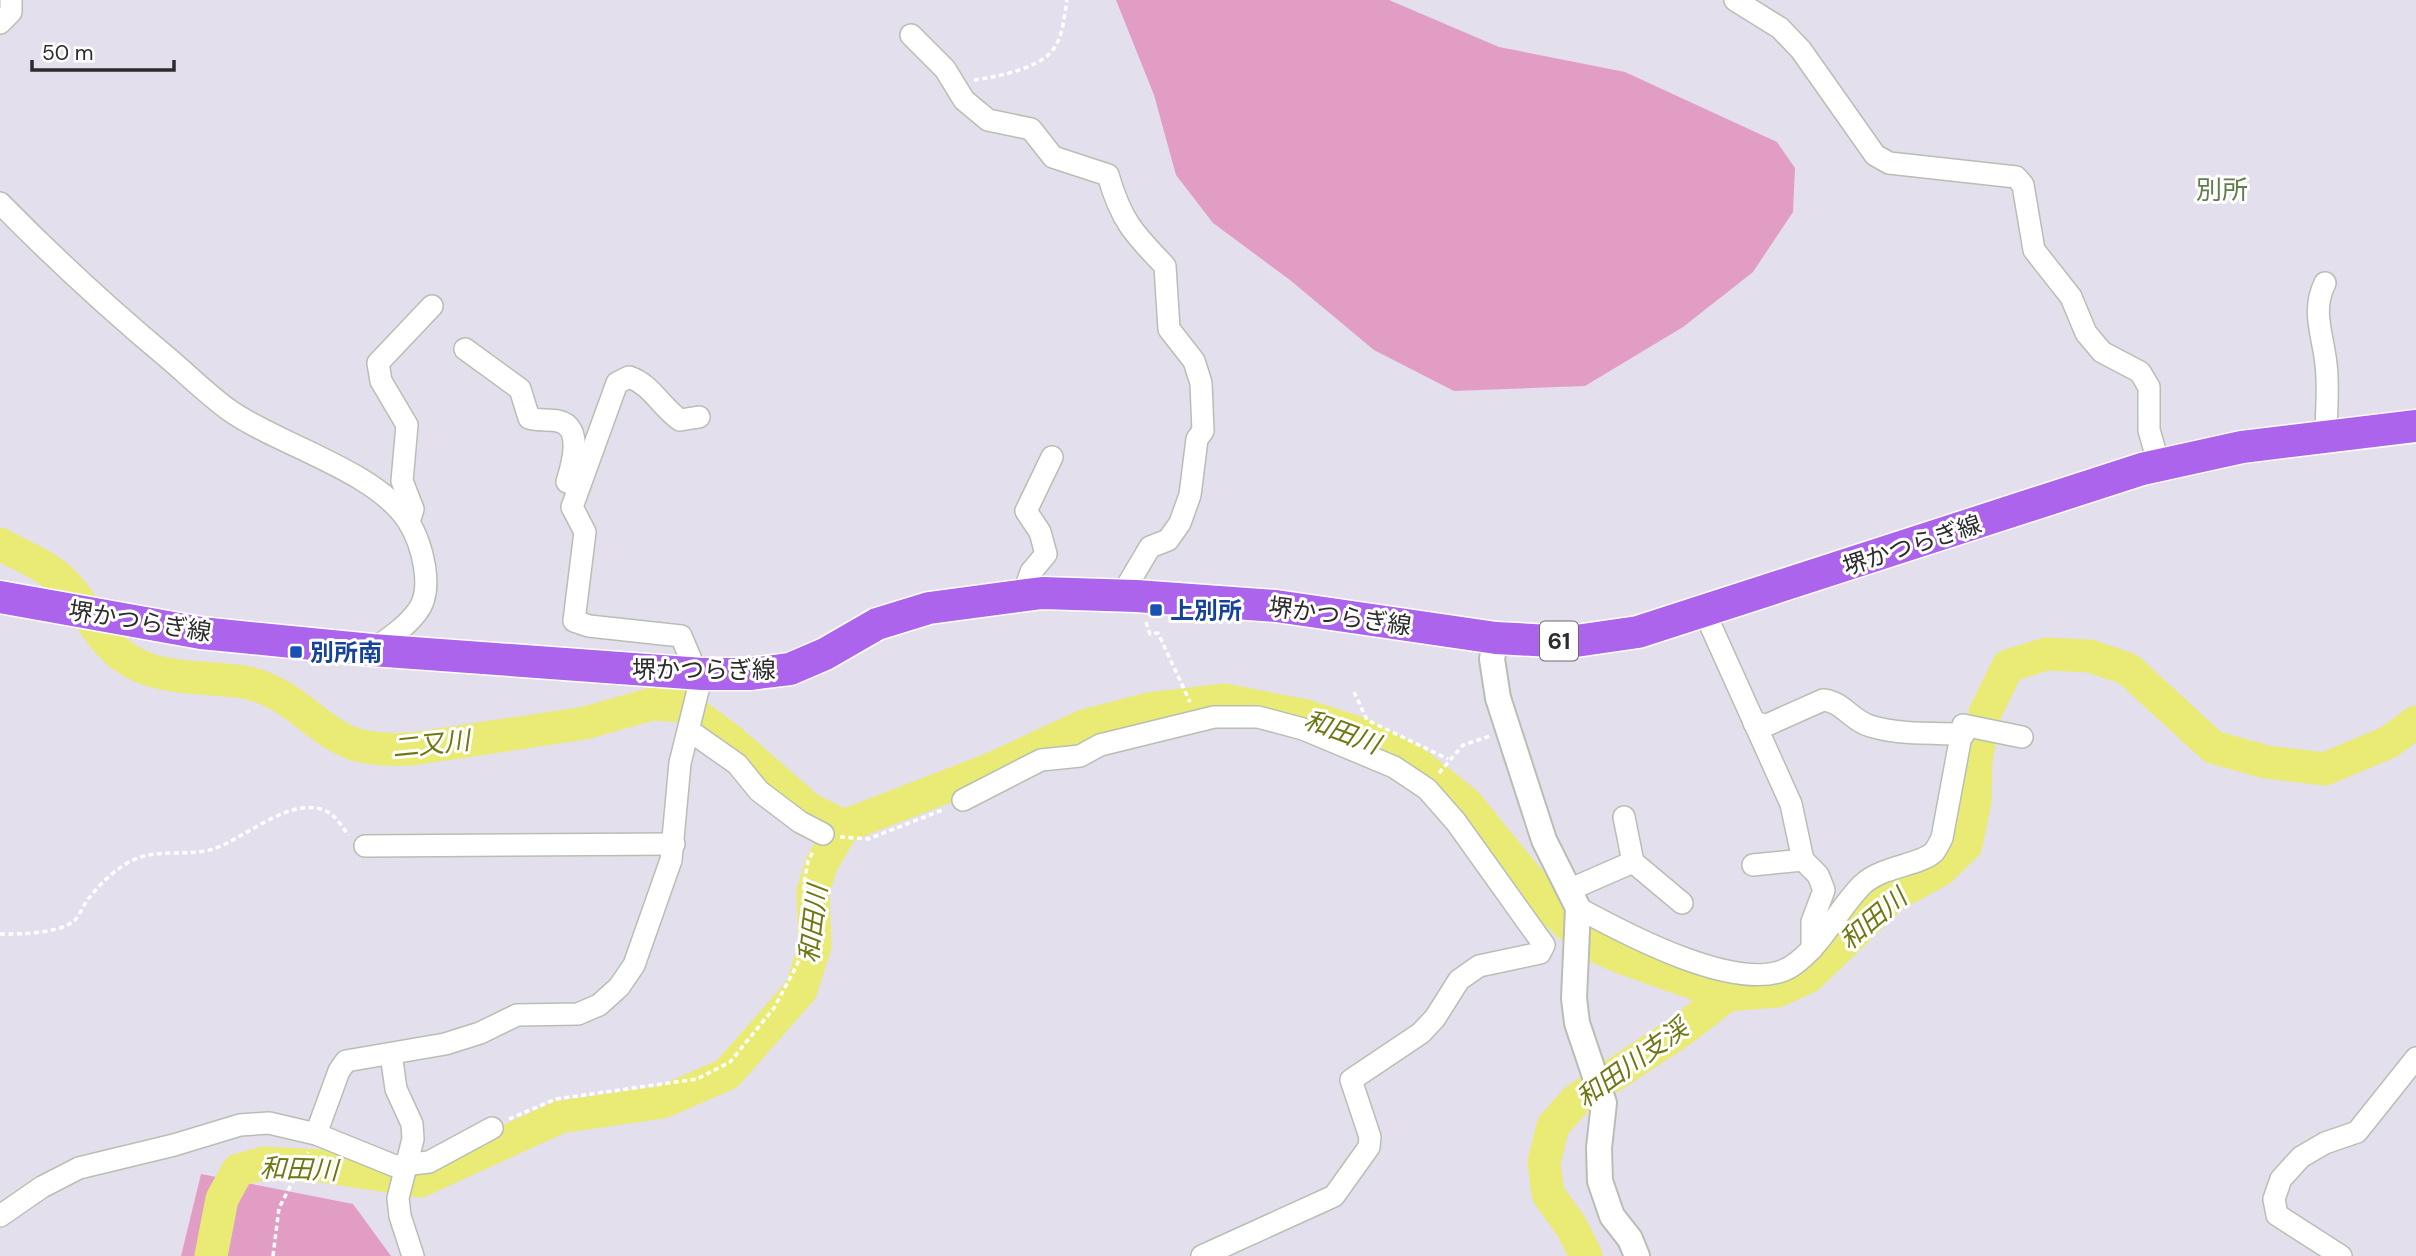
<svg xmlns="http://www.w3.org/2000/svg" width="2416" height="1256" font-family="'DM Sans','Noto Sans JP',sans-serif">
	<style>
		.green { fill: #e29dc5 }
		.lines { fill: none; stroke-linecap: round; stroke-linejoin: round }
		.river { stroke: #e9eb75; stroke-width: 33 }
		.minor-casing { stroke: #b8bfb2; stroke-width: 24 }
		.tertiary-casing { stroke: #b8bfb2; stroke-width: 28 }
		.primary-casing { stroke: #fff; stroke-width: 35 }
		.path { stroke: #fff; stroke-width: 3.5; stroke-dasharray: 5 3.5; stroke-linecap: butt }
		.minor { stroke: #fff; stroke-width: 21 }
		.tertiary { stroke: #fff; stroke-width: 24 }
		.primary { stroke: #ac64ed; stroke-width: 32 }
		.transit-dot { fill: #1a4fb4; stroke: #fff; stroke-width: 2.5 }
		.labels { text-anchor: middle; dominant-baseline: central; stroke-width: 6; stroke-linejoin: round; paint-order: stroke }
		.shield { fill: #fff; stroke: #6b6b6b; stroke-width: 2 }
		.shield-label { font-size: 23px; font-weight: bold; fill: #2c2c2c }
		.street-label { font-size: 24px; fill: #2c2c2c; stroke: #fff }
		.transit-label { font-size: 24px; font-weight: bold; fill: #164399; stroke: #fff; text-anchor: start }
		.neighbourhood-label { font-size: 26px; fill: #617c4d; stroke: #fff }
		.water-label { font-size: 26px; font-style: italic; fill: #6d7812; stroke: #fff }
	</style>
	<rect width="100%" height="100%" fill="#e3dfed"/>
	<g class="green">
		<polygon points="1116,0 1389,0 1499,47 1625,72 1777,142 1795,168 1793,212 1753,272 1683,327 1585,386 1454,391 1374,350 1290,280 1213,223 1176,175 1154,95"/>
		<polygon points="201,1174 353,1204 391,1256 181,1256"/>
	</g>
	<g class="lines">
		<g class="river">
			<path d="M0 544C19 555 44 564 60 579 84 600 95 636 124 657 160 683 208 675 248 683 292 692 318 732 354 744 373 750 392 750 412 749L585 723 652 704 684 706 730 740 809 809 844 826"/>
			<polyline points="211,1256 222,1199 238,1170 265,1163 321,1166 420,1181 560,1117 663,1102 727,1074 801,990 815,946 813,891 822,863 844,826 989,770 1084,726 1149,709 1224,700 1306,716 1361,734 1413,761 1466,803 1555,912 1587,942 1620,957 1727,995 1777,991 1808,977 1891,897 1940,870 1966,845 1975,802 1976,760 1985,713 2008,666 2046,654 2090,656 2128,669 2213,747 2266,762 2325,769 2389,742 2416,722"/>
			<polyline points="1586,1256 1571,1226 1548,1194 1544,1162 1553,1126 1576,1100 1682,1030 1727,995"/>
		</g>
		<g class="minor-casing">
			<g id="minor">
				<polyline points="1735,0 1780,28 1801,50 1875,155 1889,163 2016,177 2023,185 2034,250 2071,297 2086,333 2102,352 2140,372 2149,387 2149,430 2159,465"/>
				<polyline points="0,23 11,12 11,0"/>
				<path d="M911 35 945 69 964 100 988 120 1031 129 1053 157 1108 175C1121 220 1133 233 1165 266L1169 329 1194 361 1201 383 1203 431 1197 439 1190 495 1180 523 1168 540 1150 547 1121 596"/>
				<path d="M0 203C54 258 108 308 168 358 188 375 207 394 229 410 278 445 375 470 408 521 422 543 435 590 417 612 405 628 388 639 372 650"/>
				<path d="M2325 283C2311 311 2323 335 2326 364 2329 388 2326 413 2326 437"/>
				<path d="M465 349 520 389 529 418C539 421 548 419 558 421 584 426 572 466 567 482"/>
				<polyline points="409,522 413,509 402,481 407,425 381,381 378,363 432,306"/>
				<polyline points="1023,595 1031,572 1046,554 1040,532 1026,511 1052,457"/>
				<polyline points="1704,611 1791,804 1803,860 1753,865"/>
				<path d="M697 674 681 636 589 626 574 621 585 532 572 507 617 383 629 377C651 384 661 407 680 420L699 417"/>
				<path d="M1754 723 1767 725 1823 700C1842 701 1852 721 1870 726 1900 735 1933 733 1964 734"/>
				<polyline points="690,731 737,764 759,791 800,822 823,834"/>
				<polyline points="963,800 1041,760 1080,756 1100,745 1214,717 1258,717 1303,729 1394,767 1427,789 1456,822 1544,945 1540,953 1479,966 1459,980 1435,1018 1421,1033 1351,1080 1370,1137 1369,1147 1334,1196 1202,1256"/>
				<polyline points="1624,817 1633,862 1682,903"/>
				<polyline points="365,846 674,844"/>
				<polyline points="1803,860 1818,875 1824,890 1812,922 1812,949"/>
				<polyline points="1571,889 1633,862"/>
				<path d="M1578 908C1624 933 1744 998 1792 966 1822 946 1837 910 1862 885 1881 866 1919 866 1934 852 1937 848 1940 842 1942 838L1963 725 2022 737"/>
				<polyline points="391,1054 396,1089 412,1124 413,1139 398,1198 400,1216 413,1256"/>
				<polyline points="316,1134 339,1071 346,1061 445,1044 480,1033 517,1015 578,1014 599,1005 619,987 634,965 671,860 680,763 702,674"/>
				<polyline points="0,1216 42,1187 79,1168 174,1145 240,1125 269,1123 316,1134 395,1166 429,1162 492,1128"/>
				<polyline points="2341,1256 2277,1215 2274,1199 2281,1179 2301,1157 2325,1143 2357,1132 2416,1058"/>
			</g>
		</g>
		<g class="tertiary-casing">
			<polyline id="tertiary" points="1496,638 1492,659 1498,698 1544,840 1578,908 1574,998 1577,1023 1604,1103 1599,1148 1600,1181 1612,1216 1630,1239 1637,1256"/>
		</g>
		<g class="primary-casing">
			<polyline id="primary" points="0,597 201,633 372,650 702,674 750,674 790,669 825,654 877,624 929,608 1042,593 1136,596 1276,606 1496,638 1569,642 1638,632 2142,469 2242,447 2416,426"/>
		</g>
		<g class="path">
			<path d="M974 80C996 77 1036 69 1051 52 1063 39 1064 17 1067 0"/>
			<polyline points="1146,622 1150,634 1158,633 1190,702"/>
			<polyline points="1354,692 1367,720 1448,759"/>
			<polyline points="1439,773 1463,745 1490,736"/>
			<polyline points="840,837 868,839 945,809"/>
			<path d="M0 934C20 934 57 934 74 921 80 915 83 905 89 898 100 884 116 868 133 860 159 848 186 857 213 849 245 839 297 790 331 814 338 819 343 829 349 835"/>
			<polyline points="509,1119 556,1099 697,1079 730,1062 774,1008 797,965 805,940 804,883 808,861 814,850"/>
			<polyline points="273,1256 279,1208 308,1152"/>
		</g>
		<use href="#minor" class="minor"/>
		<use href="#tertiary" class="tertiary"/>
		<use href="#primary" class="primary"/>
	</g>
	<g class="transit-dot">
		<rect x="1149" y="603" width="14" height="14" rx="3.5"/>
		<rect x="289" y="645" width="14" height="14" rx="3.5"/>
	</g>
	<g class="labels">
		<rect class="shield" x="1540" y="621.5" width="38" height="39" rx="5"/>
		<g class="shield-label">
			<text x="1559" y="641">61</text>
		</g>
		<g class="street-label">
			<text transform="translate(1912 545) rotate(-18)">堺かつらぎ線</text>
			<text transform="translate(1340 616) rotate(8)">堺かつらぎ線</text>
			<text transform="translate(140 621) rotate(9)">堺かつらぎ線</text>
			<text x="704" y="669">堺かつらぎ線</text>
		</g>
		<g class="transit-label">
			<text x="1170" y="610">上別所</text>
			<text x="310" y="652">別所南</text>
		</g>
		<g class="neighbourhood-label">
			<text x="2222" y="190">別所</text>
		</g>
		<g class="water-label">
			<text transform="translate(1342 732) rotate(20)">和田川</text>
			<text transform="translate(431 744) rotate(-6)">二又川</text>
			<text transform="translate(1873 919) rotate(-40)">和田川</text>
			<text transform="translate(813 924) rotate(-83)">和田川</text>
			<text transform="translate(1632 1063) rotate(-36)">和田川支渓</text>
			<text transform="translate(299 1169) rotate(2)">和田川</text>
		</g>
	</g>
	<path d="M32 60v10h142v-10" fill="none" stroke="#2c2c2c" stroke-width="3.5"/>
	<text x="42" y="60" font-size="21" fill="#2c2c2c" stroke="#ffffff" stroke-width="5" paint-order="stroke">50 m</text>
</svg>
